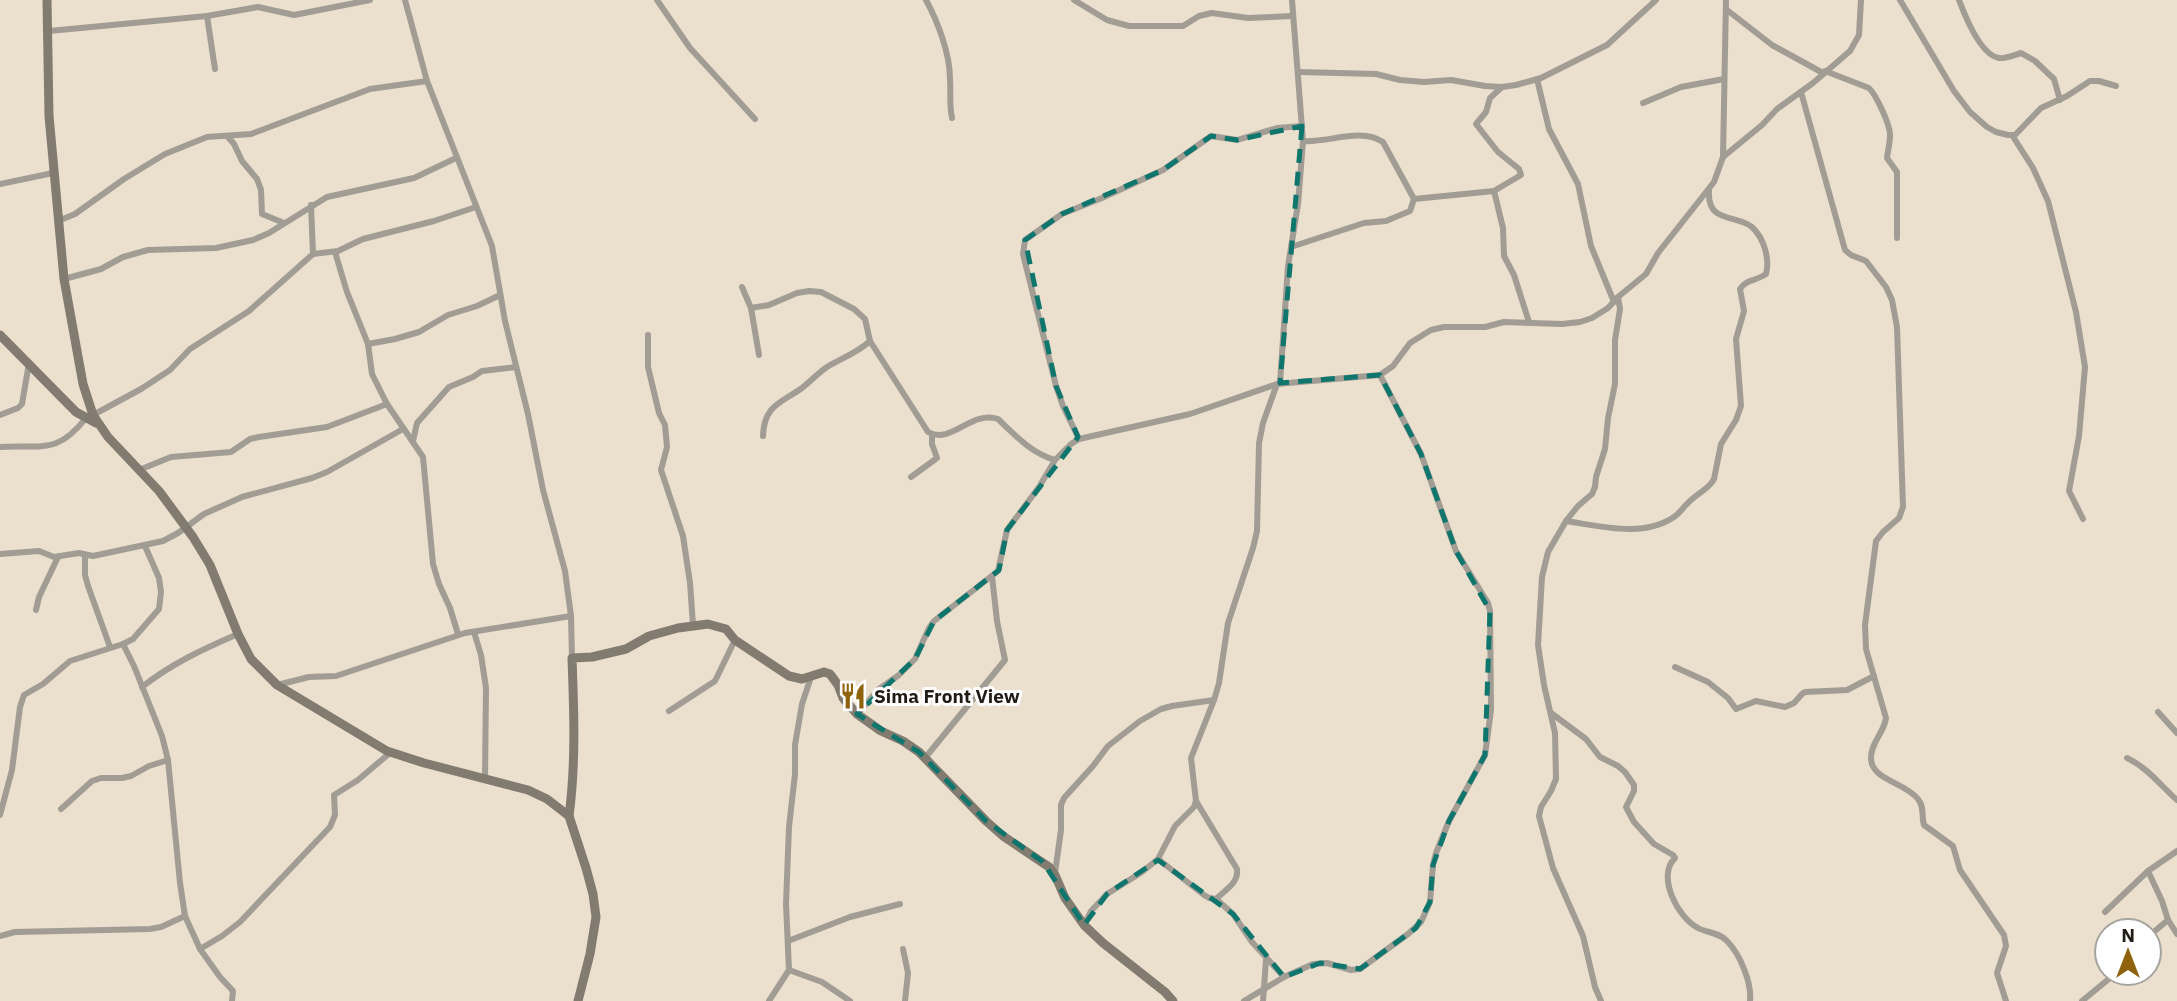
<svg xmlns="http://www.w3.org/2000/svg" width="2177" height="1001" font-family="'IBM Plex Sans',sans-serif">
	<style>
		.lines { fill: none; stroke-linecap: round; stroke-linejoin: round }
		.street { stroke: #a19c94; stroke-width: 6 }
		.secondary { stroke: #827b70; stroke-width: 9 }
		.marked { fill: none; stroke: #0f766e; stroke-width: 5; stroke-dasharray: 14 9; stroke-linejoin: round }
		.labels { text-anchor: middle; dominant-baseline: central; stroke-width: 6; stroke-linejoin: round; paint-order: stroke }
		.poi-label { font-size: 19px; font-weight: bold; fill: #201b15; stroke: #fff; text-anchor: start }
	</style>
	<rect width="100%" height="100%" fill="#ebdfcd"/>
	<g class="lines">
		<g class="street">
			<polyline points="405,0 427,81 492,246 505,321 528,414 543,490 565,571 571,616 572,658"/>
			<polyline points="657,0 690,48 755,119"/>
			<path d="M926 0C938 22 950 54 950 79 951 93 949 104 952 118"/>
			<polyline points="1074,0 1107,20 1129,26 1183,26 1199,16 1212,13 1248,18 1292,16"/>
			<polyline points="1900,0 1954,91 1970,112 1987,127 1996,132 2008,135 2015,135 2041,108 2067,96 2090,81 2099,81 2116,86"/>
			<path d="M1959 0C1965 16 1980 55 1999 58 2006 59 2014 55 2021 53L2035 61 2054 79 2060 100"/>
			<polyline points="1727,10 1772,45 1823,73"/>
			<polyline points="207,16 215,69"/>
			<polyline points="49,31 207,16 258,7 294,15 370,0"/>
			<path d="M1825 71 1869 88C1876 95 1890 124 1890 135 1890 143 1888 150 1887 158L1897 172V238"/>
			<polyline points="1299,72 1376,74 1400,80 1424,82 1451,80 1485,86 1502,87 1516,85 1541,78 1607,45 1656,0"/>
			<polyline points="1537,79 1549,129 1578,184 1591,246 1614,302"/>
			<path d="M1801 92 1845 250 1851 255 1866 261 1886 287 1892 300 1897 327 1903 507 1899 518 1883 532 1876 541 1865 625 1866 649 1886 718C1884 733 1871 742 1871 758 1871 780 1905 782 1918 799 1925 808 1921 816 1924 825L1953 846 1960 870 2004 935 2006 946 1997 973 2006 1001"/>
			<polyline points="1643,103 1681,87 1724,79"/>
			<polyline points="2012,135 2033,168 2048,201 2076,312 2085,367 2079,436 2069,491 2083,519"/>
			<polyline points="227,136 234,144 242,161 257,179 261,190 262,214 284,223"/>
			<path d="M1303 141C1329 143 1360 127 1383 142L1414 199 1494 191 1521 175 1519 169 1498 152 1476 124 1486 112 1490 98 1502 87"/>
			<polyline points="1723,157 1726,0"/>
			<polyline points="0,184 53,173"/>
			<polyline points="1494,191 1503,228 1504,256 1514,275 1529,322"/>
			<polyline points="311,205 313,254"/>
			<polyline points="58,221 75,214 124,179 165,154 207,137 251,134 370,89 427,81"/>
			<polyline points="1291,247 1364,223 1386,221 1410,211 1414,199"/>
			<polyline points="335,252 347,292 368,344 372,374 387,404 423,457 433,564 439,584 450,608 458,634"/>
			<polyline points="64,279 101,269 123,257 148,250 216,248 253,240 269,233 327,197 414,178 456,158"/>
			<polyline points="742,287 751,308 759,355"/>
			<path d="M751 308 769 305 797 293 809 291 821 292 854 309 865 319 870 341 928 432C951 445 971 410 998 419 1016 436 1031 453 1055 460"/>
			<polyline points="648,335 648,367 659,413 665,425 667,447 661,470 683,536 690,583 693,625"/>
			<polyline points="368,344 395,339 419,332 448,315 477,306 500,295"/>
			<polyline points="1280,383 1288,266 1298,204 1303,141 1292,0"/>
			<polyline points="0,415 18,408 22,404 29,363"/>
			<polyline points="93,415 141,389 170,370 190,349 249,311 313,254 338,251 363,239 434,221 476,207"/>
			<path d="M763 436C764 405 781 403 802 388 811 381 818 373 827 367 842 358 857 353 870 341"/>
			<polyline points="1079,439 1063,406 1056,386 1023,254 1025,240 1062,214 1102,198 1163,170 1211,136 1237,140 1277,128 1302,126"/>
			<polyline points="413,441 417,423 449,387 473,377 482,371 516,367"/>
			<path d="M0 447C41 444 56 456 86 418"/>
			<polyline points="139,470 171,457 231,452 250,439 259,437 327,427 387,404"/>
			<polyline points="911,477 937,458 932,444 932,434"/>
			<path d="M1566 521C1600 526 1643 538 1674 517 1680 513 1684 506 1690 501 1698 493 1709 489 1714 479L1721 444 1736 420 1741 406 1736 339 1744 311 1740 289C1746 279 1757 281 1766 274 1770 259 1764 238 1752 227 1737 214 1707 224 1709 191"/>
			<polyline points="0,554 39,551 54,557 79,553 93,556 163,541 178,533 204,514 242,497 312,478 327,472 403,429"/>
			<polyline points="85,556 85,575 88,586 110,647"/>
			<polyline points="36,610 39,597 58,557"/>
			<polyline points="474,632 481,655 486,688 485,779"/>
			<polyline points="123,644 134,666 162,736 168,760 180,883 185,916 200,949 220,977 233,991 232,1001"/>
			<polyline points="1675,667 1708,682 1728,698 1736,709 1756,701 1785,707 1794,703 1802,694 1805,692 1847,690 1874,676"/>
			<polyline points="277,685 309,677 336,676 465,633 571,616"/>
			<path d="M142 687C171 664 203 649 238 634"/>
			<polyline points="669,711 715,681 735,640"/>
			<polyline points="2158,712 2177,733"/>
			<path d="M1551 713 1586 739 1600 757 1618 766 1625 772 1634 785V791L1626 807 1634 822 1654 844 1673 855 1675 858C1656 876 1678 918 1698 928 1707 933 1719 932 1727 941 1740 954 1752 983 1750 1001"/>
			<polyline points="857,714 879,689 899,675 915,659 929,628 934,621 998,571 1007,530 1039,487 1055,460 1071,444 1079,439 1190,414 1277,384 1380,375 1393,366 1410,343 1431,330 1444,327 1485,327 1504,322 1562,324 1580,322 1592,318 1608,308 1618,297 1646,274 1658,253 1714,182 1723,157 1762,125 1777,109 1813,83 1850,51 1859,35 1861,0"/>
			<polyline points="925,758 1005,660 997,621 992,576"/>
			<path d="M2127 758C2148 768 2160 785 2177 800"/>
			<path d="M1196 801 1237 869C1239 883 1225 890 1216 899"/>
			<polyline points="61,809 92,781 101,778 122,778 131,776 149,766 168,760"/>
			<polyline points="0,815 12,770 20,707 24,695 43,684 70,661 123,644 133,639 159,609 161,592 159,578 145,546"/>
			<polyline points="1158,859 1204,895 1209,898 1216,899 1233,914 1252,942 1284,977"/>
			<polyline points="2148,871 2162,901 2168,920 2177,934"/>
			<polyline points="1055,873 1061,830 1061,805 1064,798 1093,766 1108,746 1140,721 1161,709 1172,706 1214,700"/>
			<polyline points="2105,912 2148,871 2177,851"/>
			<polyline points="1084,925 1091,911 1107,894 1142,872 1158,859 1175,826 1194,807 1196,801 1191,758 1214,700 1219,683 1228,623 1253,548 1257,531 1259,443 1263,423 1277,384"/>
			<polyline points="0,936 15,932 150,929 161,927 185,916"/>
			<polyline points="2149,936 2168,920"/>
			<polyline points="788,941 850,917 900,904"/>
			<polyline points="200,949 222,936 240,922 330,827 335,815 334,795 358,780 391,752"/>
			<polyline points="903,949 908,973 905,1001"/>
			<polyline points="789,970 822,982 850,1001"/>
			<polyline points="769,1001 789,970 786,904 789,827 795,774 795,745 802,704 811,677"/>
			<polyline points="1244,1001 1284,977 1313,964 1327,963 1351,970 1360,969 1408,934 1421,922 1430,902 1433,865 1436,853 1449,821 1485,755 1491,710 1490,611 1488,603 1456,551 1421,454 1380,375"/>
			<polyline points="1263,1001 1266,960"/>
			<polyline points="1601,1001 1595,987 1583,936 1553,868 1539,816 1541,807 1551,791 1556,779 1555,733 1544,685 1538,645 1542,577 1548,552 1566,521 1578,506 1592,494 1595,487 1596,477 1605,449 1608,418 1615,384 1615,340 1620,309 1618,297"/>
			<polyline points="2082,1001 2116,973"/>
		</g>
		<g class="secondary">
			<polyline points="47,0 49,116 64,279 83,384 93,415 108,437 159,491 193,537 210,565 238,634 251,659 277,685 387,751 424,763 528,790 547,799 569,816 586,868 593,894 596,917 590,954 578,1001"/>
			<polyline points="0,335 76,412 96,423"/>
			<path d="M569 816C576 764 574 711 572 658L592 657 626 649 649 636 678 628 708 624 726 629 735 640 789 676 802 679 824 672 830 674 838 685 843 698 857 714 881 731 903 741 919 752 986 821 1003 836 1049 867 1055 875 1065 898 1084 925 1103 943 1165 992 1173 1001"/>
		</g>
	</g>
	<path class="marked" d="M1302 126 1280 383 1380 375 1421 454 1456 551 1490 611 1485 755 1449 821 1433 865 1430 902 1416 928 1360 969 1320 963 1284 977 1233 914 1158 860 1107 894 1084 925 1043 862 986 821 919 752 857 714 915 659 934 621 999 570 1007 530 1078 437 1056 386 1025 240 1062 214 1163 170 1211 136 1237 140Z"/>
	<defs>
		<g id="restaurant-bare" transform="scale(2.1)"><path d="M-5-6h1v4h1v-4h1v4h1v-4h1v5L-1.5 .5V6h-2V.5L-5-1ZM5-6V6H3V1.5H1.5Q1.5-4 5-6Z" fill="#8f630b" stroke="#fff" stroke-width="2.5" paint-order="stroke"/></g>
	</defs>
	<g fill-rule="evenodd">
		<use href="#restaurant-bare" x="853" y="696"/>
	</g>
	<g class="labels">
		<g class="poi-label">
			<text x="874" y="696">Sima Front View</text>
		</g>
	</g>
	<g transform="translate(2128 952)"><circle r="33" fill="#ffffff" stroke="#a6a4a1" stroke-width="2"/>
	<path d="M0-5L12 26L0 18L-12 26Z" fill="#8f630b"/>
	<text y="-10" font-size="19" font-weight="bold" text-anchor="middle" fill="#201b15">N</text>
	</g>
</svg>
